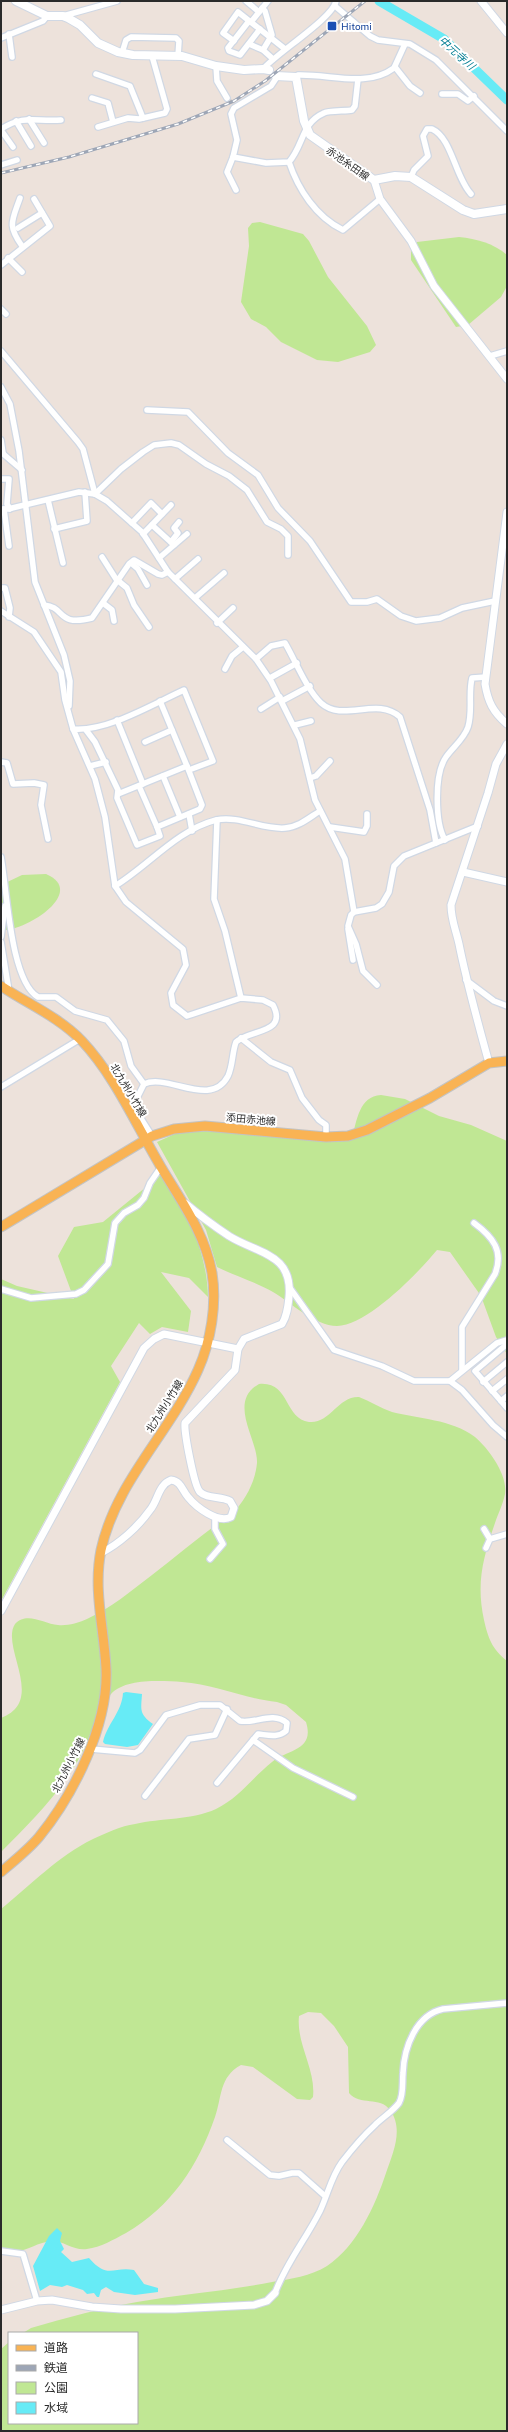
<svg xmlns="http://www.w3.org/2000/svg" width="508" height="2432" font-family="'Public Sans','Noto Sans JP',sans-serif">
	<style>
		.green { fill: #c0e794 }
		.water { fill: #67ebf6 }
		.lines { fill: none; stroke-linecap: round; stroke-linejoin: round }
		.river { stroke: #67ebf6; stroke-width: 9 }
		.minor-tunnel { stroke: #c6bdb8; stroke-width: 5.5; stroke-dasharray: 5.5 3; stroke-linecap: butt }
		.minor-casing { stroke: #d0d8e4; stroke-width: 8 }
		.tertiary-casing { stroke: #d0d8e4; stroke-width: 9 }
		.secondary-casing { stroke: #d0d8e4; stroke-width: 10 }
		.primary-casing { stroke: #c3c3c3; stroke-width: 11 }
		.minor { stroke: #fff; stroke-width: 5.5 }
		.tertiary { stroke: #fff; stroke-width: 7 }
		.secondary { stroke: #fff; stroke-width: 8 }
		.primary { stroke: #f9b354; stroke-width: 9 }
		.rail-casing { stroke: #9da6b6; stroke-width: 3 }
		.rail { stroke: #fff; stroke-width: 1.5; stroke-dasharray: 4.5; stroke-linecap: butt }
		.transit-dot { fill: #1a4fb4; stroke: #fff; stroke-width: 1.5 }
		.labels { text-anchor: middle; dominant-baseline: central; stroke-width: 4; stroke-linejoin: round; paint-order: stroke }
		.transit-label { font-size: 10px; fill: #164399; stroke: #fff; text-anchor: start }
		.street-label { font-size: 10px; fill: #2a2a2a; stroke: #fff }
		.water-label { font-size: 11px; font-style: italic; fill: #067f94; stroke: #fff }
	</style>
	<rect width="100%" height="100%" fill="#ede2db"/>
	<g class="green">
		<polygon points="260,222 303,234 309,241 328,277 367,326 376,345 370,352 338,362 317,360 281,342 266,327 251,319 241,302 249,246 248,228 252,223"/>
		<path d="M459 237C477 239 493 243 507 255V286L501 297 468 325 456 327 411 260V249L417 242Z"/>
		<path d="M46 874C88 892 25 932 1 930V885L22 875Z"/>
		<path d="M381 1095 405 1099 439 1116 471 1125 507 1141V1354L496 1337 481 1296 450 1252 437 1250C417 1274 368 1325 337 1326 315 1326 290 1302 273 1292 256 1282 235 1276 217 1267L206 1230 157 1142 177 1133 206 1131 338 1141 352 1137C357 1121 359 1096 381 1095Z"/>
		<path d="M162 1174C187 1212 207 1251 208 1297L189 1278 161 1272 191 1311 188 1332 162 1327 150 1334 139 1323 111 1366 120 1382 1 1601V1279L17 1286 74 1299 58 1256 74 1227 103 1222Z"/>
		<path d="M259 1384C290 1381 284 1419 309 1422 330 1424 338 1396 359 1397 370 1401 380 1408 392 1412 419 1419 451 1419 475 1437 489 1449 508 1475 505 1494 503 1504 498 1514 495 1523 483 1558 476 1583 484 1620 488 1638 492 1649 507 1661V2431H1V2349L9 2342V2423H137V2333H23L31 2328C66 2318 101 2308 137 2302 182 2294 227 2291 272 2282 290 2279 311 2276 327 2266 357 2246 375 2206 386 2173 393 2153 404 2129 390 2110 380 2096 360 2106 349 2093L348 2047 334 2026 321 2013 308 2012 299 2016C296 2044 316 2069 313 2097L310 2100 297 2099 253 2067 241 2065C219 2077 222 2097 215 2117 198 2166 171 2207 126 2233 113 2240 101 2247 87 2249 74 2251 64 2241 52 2241 33 2242 19 2260 1 2246V1909C31 1885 58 1856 93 1839 106 1833 121 1826 135 1824 161 1818 192 1820 216 1809 240 1797 252 1778 272 1762 288 1749 315 1751 306 1722L286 1705 277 1702C245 1699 214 1684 182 1682 162 1681 126 1678 111 1694 100 1706 87 1746 76 1764 56 1797 28 1825 1 1852V1718C47 1701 0 1647 15 1624 27 1611 44 1624 58 1625 67 1626 78 1623 87 1619 111 1608 131 1591 152 1575 180 1553 207 1531 236 1510 247 1496 255 1482 257 1463 258 1439 227 1402 259 1384Z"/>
	</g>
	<g class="water">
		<path d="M126 1692 142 1694C141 1710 139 1714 153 1724L138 1745 127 1747 105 1744 103 1742C107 1724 122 1712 123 1693Z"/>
		<path d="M57 2228 62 2233 60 2241 64 2249 61 2252 72 2262 89 2258C108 2280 113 2266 134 2270L144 2284 158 2288V2292L135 2295 114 2292 106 2287 101 2290 99 2297H97L94 2293 87 2294 83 2290 67 2285 62 2287 50 2285 40 2291 33 2266 49 2236Z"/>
	</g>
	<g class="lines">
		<polyline class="river" points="379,1 444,39 507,100"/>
		<polyline class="minor-tunnel" points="227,98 232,105"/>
		<g class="minor-casing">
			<g id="minor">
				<polyline points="246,1 259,12"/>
				<polyline points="335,6 370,36 378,40 410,44 436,60 507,131"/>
				<polyline points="262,8 265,11 272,35 263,50"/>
				<polyline points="63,16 117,1"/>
				<polyline points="249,21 228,48 229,51 240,55 260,29"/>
				<polyline points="251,22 268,1"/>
				<polyline points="9,34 12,57"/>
				<polyline points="1,38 43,21 47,16"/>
				<polyline points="234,41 223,33 238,12 285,49"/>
				<polyline points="249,44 263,50 273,59"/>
				<polyline points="122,53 126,40 131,37 176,38 179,41 178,56"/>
				<polyline points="216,66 217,81 227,98"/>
				<polyline points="395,67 410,86 420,93"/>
				<path d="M263 69C278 52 333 18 336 1"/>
				<polyline points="96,74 130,86 143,118"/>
				<path d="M277 77 271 86 234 108 231 114 237 140 233 157 266 163 289 162C304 145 301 123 324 113 327 111 346 111 352 110L355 106 358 79"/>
				<path d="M296 77 298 75C331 74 367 88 394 68L405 44"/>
				<polyline points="442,94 458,94 468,101 474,96"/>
				<polyline points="92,98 108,103 113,122"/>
				<polyline points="29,119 44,143"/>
				<polyline points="16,121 31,146"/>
				<polyline points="98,127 128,118 139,119 165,113 167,109 152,56"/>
				<path d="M1 129C25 114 35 122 61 120"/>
				<polyline points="1,130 13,147"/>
				<polyline points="233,157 227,172 236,190"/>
				<path d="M289 162C298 189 316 217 343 230L380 199"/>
				<polyline points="1,165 17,160"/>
				<path d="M411 177 414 170 428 156 423 136 427 129H432C452 138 455 177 471 194"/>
				<path d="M20 198C12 221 7 225 22 246"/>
				<polyline points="18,228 42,213"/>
				<polyline points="8,258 22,272"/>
				<polyline points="1,265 50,226 34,199"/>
				<polyline points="1,309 6,314"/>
				<polyline points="1,351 78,442 83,449 95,494"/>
				<polyline points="490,356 507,351"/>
				<polyline points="1,387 10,404 19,451 35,582 64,655 70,681 69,706"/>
				<polyline points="147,410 188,412 228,453 258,475 278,508 310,541 351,602 367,602 377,599 401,616 416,621 440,618 462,608 495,601"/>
				<polyline points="1,440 3,453"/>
				<polyline points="1,452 22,470"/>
				<polyline points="1,479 9,479 7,504 10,509"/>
				<polyline points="95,494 121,469 143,452 154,445 171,443 179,445 206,464 229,476 247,490 267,522 281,529 288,536 288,555"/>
				<polyline points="48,500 63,563"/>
				<polyline points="1,509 8,509 79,492 95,494 107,501 142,532 168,572 256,659 271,681 300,739 315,800 345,859 354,912"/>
				<polyline points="4,509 9,546"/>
				<polyline points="132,523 151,503 162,514"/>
				<polyline points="152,525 174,545"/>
				<polyline points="54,529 87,521 85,492"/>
				<polyline points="143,534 171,505"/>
				<polyline points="171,542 178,533 174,528 179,522"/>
				<polyline points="102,557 116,579 127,588 134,605 149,627"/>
				<polyline points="159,558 187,534"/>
				<polyline points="131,563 138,569 147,585"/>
				<polyline points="175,579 198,559"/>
				<polyline points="1,588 5,588 10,608 9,617"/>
				<polyline points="195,598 224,573"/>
				<polyline points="103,603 112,610 114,621"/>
				<path d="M44 605C66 607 56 627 92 618L129 564 134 560 158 574 162 575 168 572"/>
				<path d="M1 611 34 632 61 672 65 700 73 729 95 779 105 817 115 886 126 902 183 949 186 965 171 993 173 1005 187 1016 241 998 263 1000 273 1005C288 1034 250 1029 236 1042 232 1053 233 1065 228 1076 211 1109 168 1073 144 1084L133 1106 152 1136"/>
				<polyline points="217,623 233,608"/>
				<path d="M256 659 271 646 285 643C295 660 307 690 321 703 343 723 377 696 400 717L430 810 436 843"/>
				<polyline points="225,669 232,656 243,647"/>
				<polyline points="270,678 297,663"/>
				<polyline points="160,701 187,766"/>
				<polyline points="282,701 310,686"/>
				<polyline points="261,709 280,697"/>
				<polyline points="117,720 143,784"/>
				<polyline points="295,725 311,721"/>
				<path d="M73 729C107 732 153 704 184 690L213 761 189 770"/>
				<polyline points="86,730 95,742 118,790 117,798 137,845 160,836 157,827 200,809 202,805 187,766 118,794"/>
				<polyline points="145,742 172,730"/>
				<polyline points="1,762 7,763 13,784 34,783 44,785 41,805 48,839"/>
				<polyline points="90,766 106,762"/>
				<polyline points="163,776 180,817"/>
				<polyline points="310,778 316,776 330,761"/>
				<polyline points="139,786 157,827"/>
				<polyline points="189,814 192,831"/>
				<polyline points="217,820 214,899 225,931 241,998"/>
				<polyline points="330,827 364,832 367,826 367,814"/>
				<path d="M445 840C435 823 434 774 446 757 453 747 464 739 468 727 473 711 468 694 472 678L486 677"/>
				<path d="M1 857C7 888 10 981 38 997H56L75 1011 107 1020 124 1041 131 1066 144 1084"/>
				<path d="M115 886C148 866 177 830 216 820 239 815 263 830 285 828 299 827 310 817 320 811"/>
				<polyline points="348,929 353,960"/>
				<polyline points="1,937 5,906"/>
				<polyline points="1,942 9,991"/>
				<polyline points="466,980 494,1001 507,1006"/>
				<polyline points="377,985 363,971 356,944 348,926 351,915 354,912 376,908 382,904 389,892 394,866 404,856 478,826"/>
				<polyline points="241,1038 271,1062 290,1070 302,1098 319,1120 326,1125 326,1137"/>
				<polyline points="1,1087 80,1039"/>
				<polyline points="290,1288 334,1350 382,1366 414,1381 450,1381 462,1390 493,1425 507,1437"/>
				<polyline points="1,1289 31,1298 76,1294 84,1290 108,1264 115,1223 124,1213 138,1205 144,1198 150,1183 161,1167"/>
				<polyline points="507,1344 475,1371 507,1408"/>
				<path d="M462 1370V1327L495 1274C504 1251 493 1237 474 1223"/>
				<polyline points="450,1381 497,1343 507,1340"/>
				<polyline points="483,1382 507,1362"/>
				<polyline points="492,1391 507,1379"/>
				<polyline points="501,1401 507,1396"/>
				<polyline points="484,1529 490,1539"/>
				<polyline points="486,1548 490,1539 507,1534"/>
				<polyline points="210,1559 223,1544 215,1529 215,1517"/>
				<polyline points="253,1740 293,1768 353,1797"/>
				<path d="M91 1749 135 1753 140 1750 166 1715 200 1705H220L240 1721C256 1724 272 1711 287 1723L286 1731C278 1738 268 1735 258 1734L217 1783"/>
				<polyline points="145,1796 189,1739 215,1735 227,1709"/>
				<polyline points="227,2140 270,2175 279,2176 292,2173 299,2173 325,2196"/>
				<polyline points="1,2251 23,2254 37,2301"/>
				<path d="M275 2293C286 2263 306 2239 320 2211 328 2194 331 2177 342 2162 352 2149 363 2136 375 2125 382 2118 393 2111 399 2103 404 2094 402 2083 403 2073 404 2047 416 2015 443 2009L507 2003"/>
			</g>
		</g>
		<g class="tertiary-casing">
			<g id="tertiary">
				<polyline points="481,1 507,33"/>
				<polyline points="374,180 380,199 411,241 434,286 507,379"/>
				<path d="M507 512 485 684C488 702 493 712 507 724"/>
				<polyline points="463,872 507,882"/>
				<path d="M489 1063C478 1023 467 984 459 944 456 930 451 920 451 905L488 793 496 764 507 744"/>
				<path d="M101 1553C119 1544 138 1527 150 1510 158 1501 158 1485 171 1480 181 1481 182 1490 188 1497 196 1507 218 1524 231 1517L234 1508 230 1501C221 1496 207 1499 200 1492 194 1486 184 1432 185 1423L235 1370 238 1349 244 1339 282 1324C287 1316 288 1307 289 1297 293 1253 258 1254 229 1236 214 1226 199 1215 185 1203"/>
				<polyline points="1,1611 144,1348 154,1339 164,1334 238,1349"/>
				<polyline points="1,2310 37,2301 52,2300 92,2307 121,2309 175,2309 254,2305 267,2301 275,2293"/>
			</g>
		</g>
		<g class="secondary-casing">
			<g id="secondary">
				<polyline points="16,1 47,16 63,16 68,18 80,25 98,43 118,52 133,55 182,56 216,66 244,70 263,69 269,70"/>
				<polyline points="276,76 296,77 304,121 310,135 374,180 395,176 411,177 463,210 474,214 507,209"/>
			</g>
		</g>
		<g class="primary-casing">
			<g id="primary">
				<path d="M1 986C28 1004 59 1017 82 1041 115 1076 136 1125 161 1167 181 1201 205 1233 212 1273 217 1304 211 1341 198 1370 170 1433 116 1481 101 1550 93 1590 104 1628 106 1668 109 1724 74 1794 39 1837 28 1850 14 1861 1 1872"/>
				<polyline points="1,1227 152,1136 174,1129 205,1126 326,1137 348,1136 367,1130 430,1098 489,1063 507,1061"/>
			</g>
		</g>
		<use href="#minor" class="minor"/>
		<use href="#tertiary" class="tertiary"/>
		<use href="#secondary" class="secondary"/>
		<use href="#primary" class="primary"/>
		<g class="rail-casing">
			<polyline id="rail" points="1,173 69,157 178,124 234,101 265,81 365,1"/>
		</g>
		<use href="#rail" class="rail"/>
	</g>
	<rect class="transit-dot" x="327" y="21" width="10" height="10" rx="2"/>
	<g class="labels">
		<g class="transit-label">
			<text x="341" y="26">Hitomi</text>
		</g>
		<g class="street-label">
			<text transform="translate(348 163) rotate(35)">赤池糸田線</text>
			<text transform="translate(129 1090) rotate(59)">北九州小竹線</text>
			<text transform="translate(251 1119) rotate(5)">添田赤池線</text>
			<text transform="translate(164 1406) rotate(-58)">北九州小竹線</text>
			<text transform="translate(68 1765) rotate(-63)">北九州小竹線</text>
		</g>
		<g class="water-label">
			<text transform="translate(457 53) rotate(42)">中元寺川</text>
		</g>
	</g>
	<rect width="508" height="2432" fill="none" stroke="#2a2a2a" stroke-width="4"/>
	<rect x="8" y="2332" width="130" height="92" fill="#ffffff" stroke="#aaaaaa"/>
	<rect x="16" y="2345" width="20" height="6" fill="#f9b354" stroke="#aaaaaa"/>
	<text x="44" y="2352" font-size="12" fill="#2a2a2a">道路</text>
	<rect x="16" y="2365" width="20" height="6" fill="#9da6b6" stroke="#aaaaaa"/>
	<text x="44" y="2372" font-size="12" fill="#2a2a2a">鉄道</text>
	<rect x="16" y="2382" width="20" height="12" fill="#c0e794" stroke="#aaaaaa"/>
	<text x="44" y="2392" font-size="12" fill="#2a2a2a">公園</text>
	<rect x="16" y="2402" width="20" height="12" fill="#67ebf6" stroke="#aaaaaa"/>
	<text x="44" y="2412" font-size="12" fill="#2a2a2a">水域</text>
</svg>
